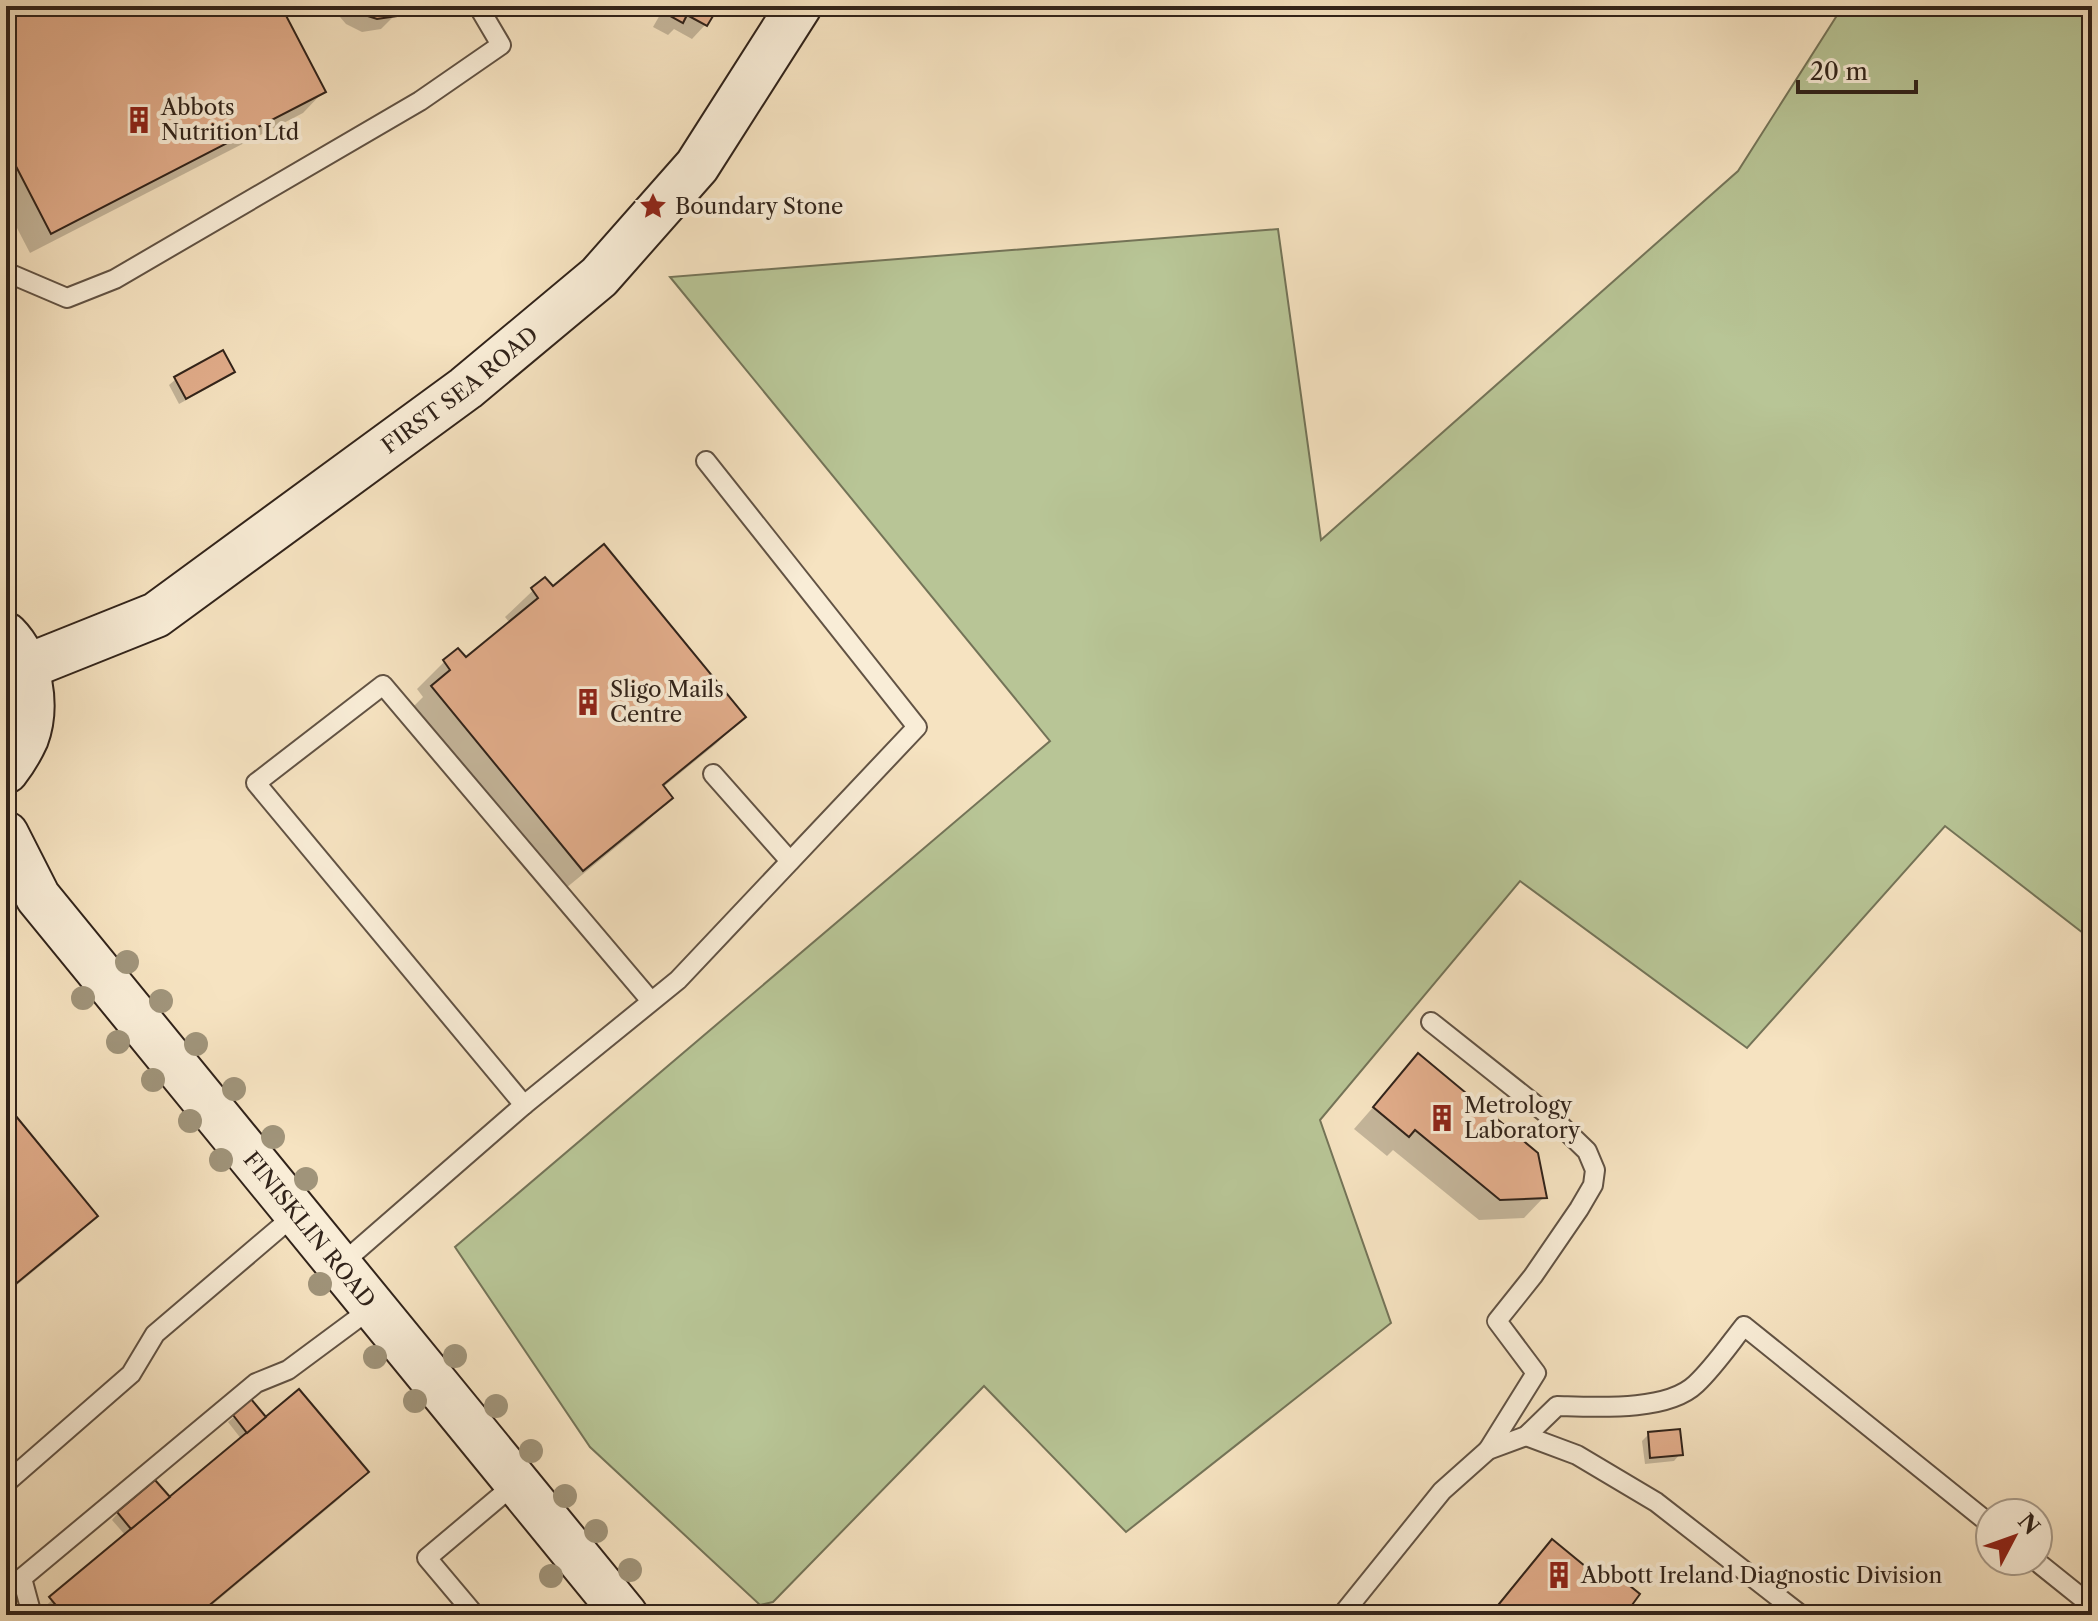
<svg xmlns="http://www.w3.org/2000/svg" width="2098" height="1621" font-family="'Libre Caslon Text',serif">
	<style>
		.green { fill: #b8c596; stroke: #747458; stroke-width: 2 }
		.shadow { fill: #0003 }
		.building { fill: #e2ad8b; stroke: #31231a; stroke-width: 2 }
		.lines { fill: none; stroke-linecap: round; stroke-linejoin: round }
		.lane-casing { stroke: #625344; stroke-width: 22 }
		.secondary-casing { stroke: #31231a; stroke-width: 48 }
		.lane { stroke: #f9edd7; stroke-width: 18 }
		.secondary { stroke: #f9edd7; stroke-width: 44 }
		.tree { fill: #a0947a }
		.labels { text-anchor: middle; dominant-baseline: central; stroke-width: 8; stroke-linejoin: round; paint-order: stroke }
		.poi-label { font-size: 22px; fill: #31231a; stroke: #f9edd7; text-anchor: start }
		.street-label { font-size: 22px; fill: #31231a; stroke: #f9edd7 }
	</style>
	<rect width="100%" height="100%" fill="#f6e3c1"/>
	<filter id="stains"><feTurbulence type="fractalNoise" baseFrequency=".0025" numOctaves="4"/><feColorMatrix values="0 0 0 0 .2 0 0 0 0 .09 0 0 0 0 .02 0 0 0 .5 -.17"/></filter>
	<radialGradient id="worn" r=".72"><stop offset=".6" stop-color="#630" stop-opacity="0"/><stop offset="1" stop-color="#630" stop-opacity=".3"/></radialGradient>
	<polygon class="green" points="1843,6 2092,6 2092,940 1945,826 1747,1048 1520,881 1320,1120 1391,1323 1126,1532 984,1386 773,1602 760,1605 590,1447 455,1247 1050,741 670,277 1278,229 1321,540 1738,171"/>
	<g class="shadow">
		<polygon points="6,6 279,6 323,92 303,113 30,253 6,207"/>
		<polygon points="338,6 404,6 381,29 362,32 346,24 340,17"/>
		<polygon points="649,6 716,6 705,25 692,39 674,29 668,35 653,27 661,13"/>
		<polygon points="232,372 226,378 179,404 169,385 176,379"/>
		<polygon points="545,579 553,588 743,717 716,744 662,788 670,798 643,825 555,897 405,715 423,697 417,689 444,662 458,651 466,660 510,623 505,617"/>
		<polygon points="1418,1056 1544,1197 1524,1218 1479,1220 1393,1150 1387,1156 1354,1129"/>
		<polygon points="6,1108 96,1216 75,1237 6,1294"/>
		<polygon points="251,1402 266,1420 366,1472 339,1499 200,1615 35,1615 126,1536 112,1520 118,1513 169,1500 242,1440 228,1422"/>
		<polygon points="1649,1434 1680,1454 1674,1461 1645,1464 1642,1441"/>
		<polygon points="1552,1542 1601,1582 1641,1615 1489,1615 1531,1563"/>
	</g>
	<g class="building">
		<polygon points="6,6 281,6 326,92 51,234 6,147"/>
		<polygon points="356,6 407,6 397,16 377,19 368,16"/>
		<polygon points="669,6 719,6 707,26 687,15 683,23 665,13"/>
		<polygon points="223,350 235,372 186,399 174,377"/>
		<polygon points="604,544 746,717 663,785 673,798 583,871 431,686 450,670 443,660 458,648 466,657 538,598 531,588 545,577 553,586"/>
		<polygon points="1418,1053 1538,1153 1547,1198 1500,1200 1415,1130 1409,1137 1373,1107"/>
		<polygon points="6,1104 98,1216 6,1292"/>
		<polygon points="299,1389 369,1472 200,1613 202,1615 64,1615 49,1597"/>
		<polygon points="251,1399 266,1417 247,1433 233,1415"/>
		<polygon points="1680,1429 1683,1455 1650,1458 1648,1432"/>
		<polygon points="155,1480 170,1497 131,1529 117,1512"/>
		<polygon points="1552,1539 1602,1580 1610,1570 1640,1594 1632,1605 1644,1615 1490,1615"/>
		<polygon points="373,1607 379,1615 364,1615"/>
	</g>
	<g class="lines">
		<g class="lane-casing">
			<g id="lane">
				<polyline points="6,272 67,298 115,279 420,101 501,45 478,6"/>
				<polyline points="713,774 790,861"/>
				<polyline points="1431,1022 1557,1122 1587,1151 1595,1170 1593,1185 1579,1209 1533,1276 1497,1321 1536,1373 1488,1450"/>
				<polyline points="524,1105 256,783 383,685 651,1001"/>
				<polyline points="339,1266 524,1105 678,980 917,727 706,461"/>
				<polyline points="1526,1436 1577,1455 1656,1502 1801,1615"/>
				<polyline points="6,1483 131,1374 155,1334 297,1213"/>
				<polyline points="2036,1561 2092,1606"/>
				<polyline points="32,1615 22,1578 256,1383 288,1370 373,1307"/>
				<polyline points="475,1615 427,1558 516,1483"/>
				<path d="M1342 1615 1442 1491 1488 1450 1526 1436 1557 1406C1595 1407 1667 1412 1696 1384 1714 1367 1729 1345 1744 1326L1990 1524"/>
			</g>
		</g>
		<g class="secondary-casing">
			<g id="secondary">
				<path d="M6 635C30 659 38 706 26 738 21 749 13 762 6 771"/>
				<path id="s1" d="M26 667 156 615 466 388 599 277 697 166 799 6"/>
				<path id="s2" d="M6 834 38 897 625 1615"/>
			</g>
		</g>
		<use href="#lane" class="lane"/>
		<use href="#secondary" class="secondary"/>
	</g>
	<g class="tree">
		<circle cx="127" cy="962" r="12"/>
		<circle cx="83" cy="998" r="12"/>
		<circle cx="161" cy="1001" r="12"/>
		<circle cx="118" cy="1042" r="12"/>
		<circle cx="196" cy="1044" r="12"/>
		<circle cx="153" cy="1080" r="12"/>
		<circle cx="234" cy="1089" r="12"/>
		<circle cx="190" cy="1121" r="12"/>
		<circle cx="273" cy="1137" r="12"/>
		<circle cx="221" cy="1160" r="12"/>
		<circle cx="306" cy="1179" r="12"/>
		<circle cx="320" cy="1284" r="12"/>
		<circle cx="455" cy="1356" r="12"/>
		<circle cx="375" cy="1357" r="12"/>
		<circle cx="415" cy="1401" r="12"/>
		<circle cx="496" cy="1406" r="12"/>
		<circle cx="531" cy="1451" r="12"/>
		<circle cx="565" cy="1496" r="12"/>
		<circle cx="596" cy="1531" r="12"/>
		<circle cx="630" cy="1570" r="12"/>
		<circle cx="551" cy="1576" r="12"/>
	</g>
	<defs>
		<g id="building-bare" transform="scale(2.16)"><path d="M-4-6H4V6H1V3H-1V6H-4ZM-2.5-4.3h1.7v1.8h-1.7ZM.8-4.3h1.7v1.8H.8ZM-2.5-1h1.7V.8h-1.7ZM.8-1h1.7V.8H.8Z" fill="#8f2418" stroke="#f9edd7" stroke-width="2.5" paint-order="stroke"/></g>
		<g id="sight-bare" transform="scale(2.16)"><path d="M0-6L1.8-2.2L6-1.7L2.9 1.2L3.7 5.4L0 3.3L-3.7 5.4L-2.9 1.2L-6-1.7L-1.8-2.2Z" fill="#8f2418" stroke="#f9edd7" stroke-width="2.5" paint-order="stroke"/></g>
	</defs>
	<g fill-rule="evenodd">
		<use href="#building-bare" x="139" y="120"/>
		<use href="#sight-bare" x="653" y="206"/>
		<use href="#building-bare" x="588" y="702"/>
		<use href="#building-bare" x="1442" y="1118"/>
		<use href="#building-bare" x="1559" y="1575"/>
	</g>
	<g class="labels">
		<g class="poi-label">
			<text x="161" y="107">Abbots<tspan x="161" dy="25">Nutrition Ltd</tspan></text>
			<text x="675" y="206">Boundary Stone</text>
			<text x="610" y="689">Sligo Mails<tspan x="610" dy="25">Centre</tspan></text>
			<text x="1464" y="1105">Metrology<tspan x="1464" dy="25">Laboratory</tspan></text>
			<text x="1581" y="1575">Abbott Ireland Diagnostic Division</text>
		</g>
		<g class="street-label">
			<text stroke="none"><textPath href="#s1" startOffset="518">FIRST SEA ROAD</textPath></text>
			<text stroke="none"><textPath href="#s2" startOffset="500">FINISKLIN ROAD</textPath></text>
		</g>
	</g>
	<rect width="2098" height="1621" fill="none" stroke="#f6e3c1" stroke-width="32"/>
	<rect x="8" y="8" width="2082" height="1605" fill="none" stroke="#31231a" stroke-width="4"/>
	<rect x="16" y="16" width="2066" height="1589" fill="none" stroke="#31231a" stroke-width="2"/>
	<g transform="translate(2014 1537) rotate(49)"><circle r="38" fill="#f9edd7" stroke="#a99c8b" stroke-width="2"/>
	<path d="M0-6L14 30L0 20L-14 30Z" fill="#8f2418"/>
	<text y="-12" font-size="22" font-weight="bold" text-anchor="middle" fill="#31231a">N</text>
	</g>
	<path d="M1798 80v12h118v-12" fill="none" stroke="#31231a" stroke-width="4"/>
	<text x="1810" y="80" font-size="24" fill="#31231a" stroke="#f9edd7" stroke-width="6" paint-order="stroke">20 m</text>
	<rect width="100%" height="100%" filter="url(#stains)"/>
	<rect width="100%" height="100%" fill="url(#worn)"/>
</svg>
